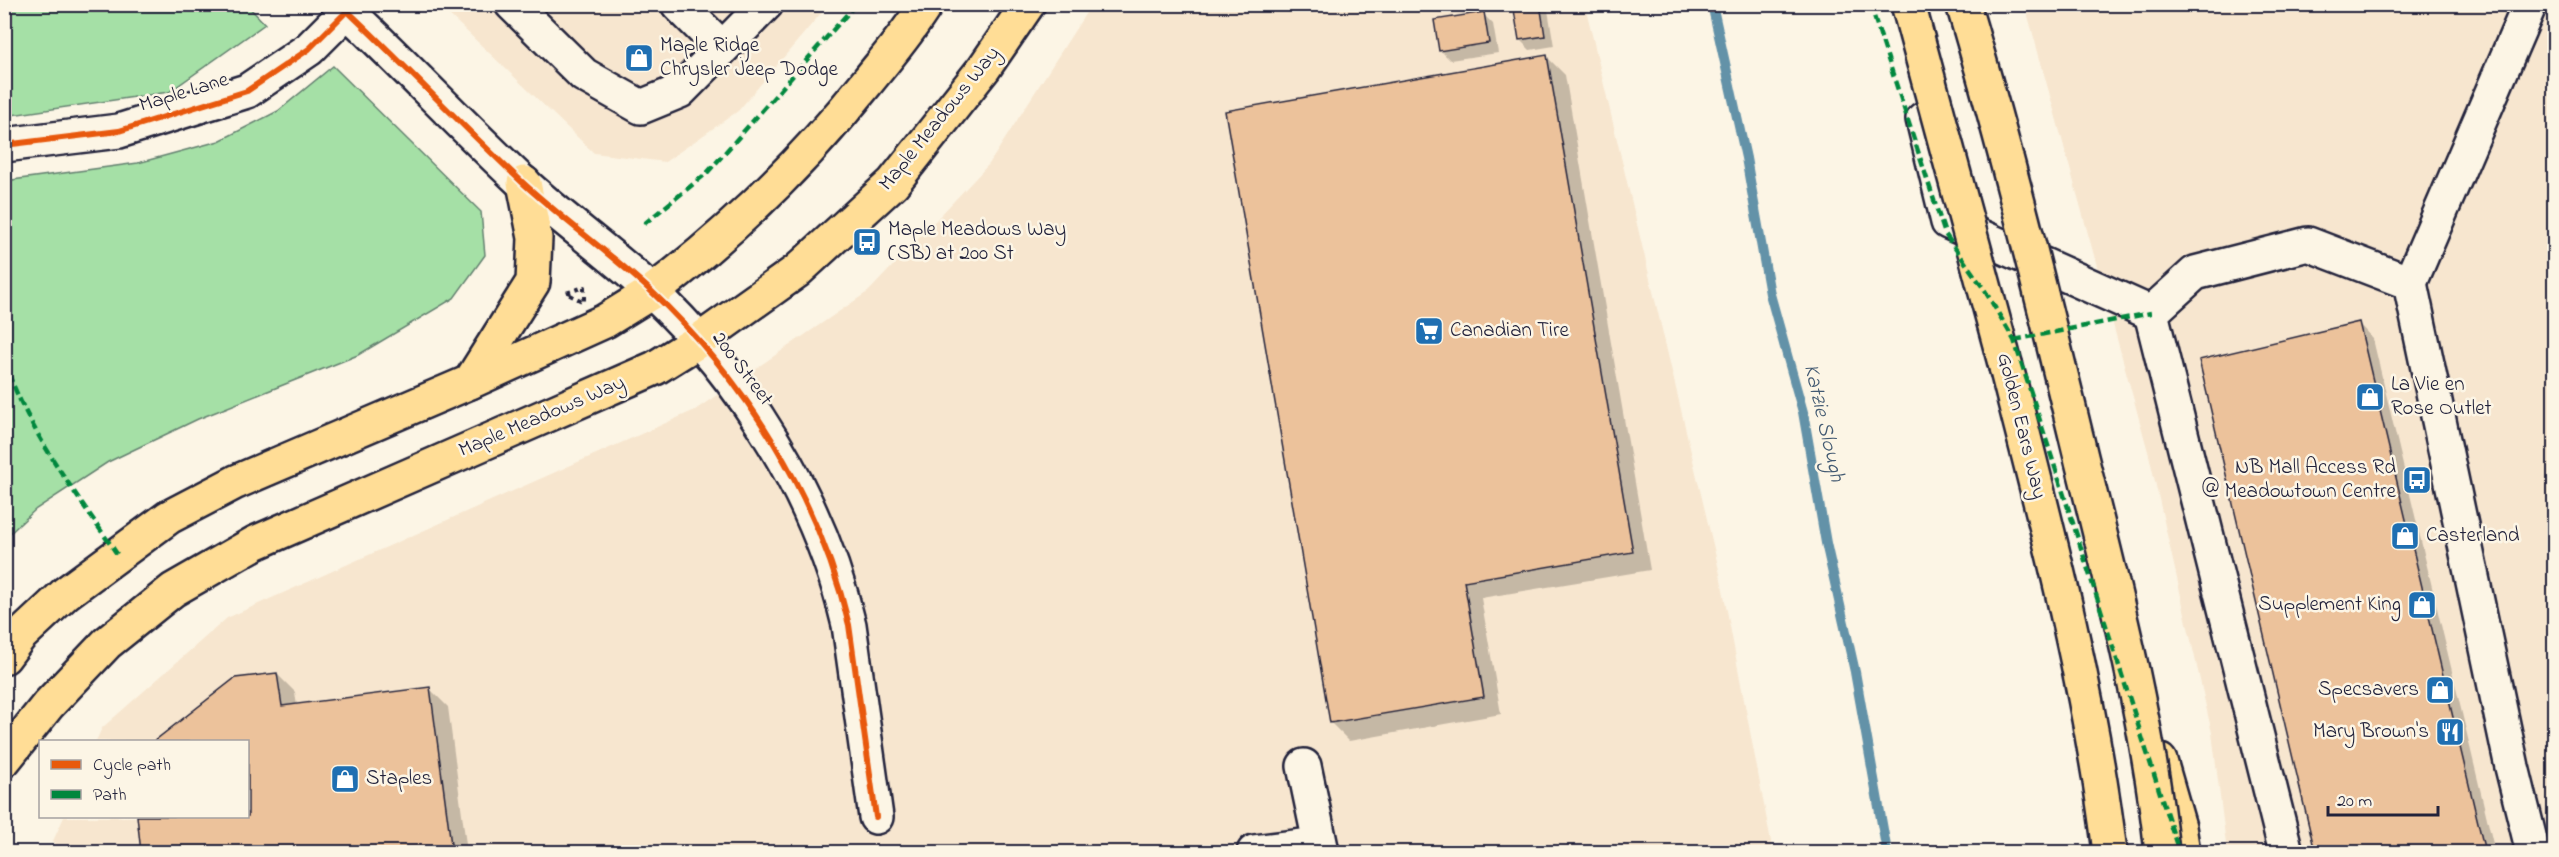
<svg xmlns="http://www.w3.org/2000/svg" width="2559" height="857" font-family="'Indie Flower',sans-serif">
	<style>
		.built { fill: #f7e6cf }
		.green { fill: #a5e0a6; stroke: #648170; stroke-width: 1.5 }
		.shadow { fill: #0003 }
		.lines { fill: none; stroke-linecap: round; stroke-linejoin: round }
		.stream { stroke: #6492a8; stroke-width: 10 }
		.building { fill: #ecc29b; stroke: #22223b; stroke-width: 1.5 }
		.minor-casing { stroke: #22223b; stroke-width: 38 }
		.major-casing { stroke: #22223b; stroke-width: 38 }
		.highway-casing { stroke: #22223b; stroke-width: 38 }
		.path { stroke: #22223b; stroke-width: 4; stroke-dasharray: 4.5 4.5; stroke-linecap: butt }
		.minor { stroke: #fcf5e5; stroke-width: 33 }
		.major { stroke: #ffdd96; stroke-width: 33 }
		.highway { stroke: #ffdd96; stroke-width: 33 }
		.highway-bridge-casing { stroke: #22223b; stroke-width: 38; stroke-linecap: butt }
		.highway-bridge { stroke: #ffdd96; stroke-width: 33 }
		.quiet { stroke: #00873e; stroke-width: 4.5; stroke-dasharray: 9 4.5; stroke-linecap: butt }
		.cycleway-casing { stroke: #fcf5e5; stroke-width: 10 }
		.cycleway { stroke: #e8590c; stroke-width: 6 }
		.labels { text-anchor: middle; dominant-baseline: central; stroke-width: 5; stroke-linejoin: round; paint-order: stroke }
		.poi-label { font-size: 21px; fill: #22223b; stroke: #fcf5e5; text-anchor: start }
		.street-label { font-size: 21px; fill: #22223b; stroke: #fcf5e5 }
		.water-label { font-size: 22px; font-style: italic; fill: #435a72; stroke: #fcf5e5 }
	</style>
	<rect width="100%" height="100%" fill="#fcf5e5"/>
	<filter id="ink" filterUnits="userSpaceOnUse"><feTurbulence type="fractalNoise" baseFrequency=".0167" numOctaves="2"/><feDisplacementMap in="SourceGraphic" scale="12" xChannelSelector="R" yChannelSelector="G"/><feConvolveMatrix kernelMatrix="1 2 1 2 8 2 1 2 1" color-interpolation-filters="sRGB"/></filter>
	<g filter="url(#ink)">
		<g class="built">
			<polygon points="439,5 828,5 738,111 665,162 594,153"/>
			<polygon points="1091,5 1585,5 1720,574 1773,852 58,852 53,841 64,817 248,816 248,742 96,741 102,728 227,618 695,410 869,291 989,164"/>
			<polygon points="2025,5 2554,5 2554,852 2227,852 2212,733 2149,455"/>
		</g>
		<g class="green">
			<polygon points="6,5 247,5 265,24 169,92 5,116"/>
			<polygon points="333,66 481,212 485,255 454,298 358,355 198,419 108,462 36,509 5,538 5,181 138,163 219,141 278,111"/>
		</g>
		<g class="shadow">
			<polygon points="1515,4 1547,4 1554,46 1530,50 1520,40"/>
			<polygon points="1483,14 1493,24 1498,53 1450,60 1440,50"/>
			<polygon points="1547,57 1565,75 1650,570 1481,598 1501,714 1349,741 1331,723"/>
			<polygon points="2359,324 2373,339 2495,852 2317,852 2201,362"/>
			<polygon points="277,674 295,692 297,706 430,689 448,707 467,852 143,852 138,816 248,816 248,742"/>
		</g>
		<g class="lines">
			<polyline class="stream" points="1712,4 1746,158 1770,294 1803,412 1826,543 1855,672 1887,852"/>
		</g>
		<g class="building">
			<polygon points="1513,4 1540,4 1545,36 1519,40"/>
			<polygon points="1484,12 1489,43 1439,51 1434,20"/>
			<polygon points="1547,55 1633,552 1464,581 1484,697 1330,723 1225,111"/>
			<polygon points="2359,322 2485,852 2315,852 2199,360"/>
			<polygon points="277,673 282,706 430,687 452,852 141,852 137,816 248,816 248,742 153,742 235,678"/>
		</g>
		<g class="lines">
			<g class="minor-casing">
				<g id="minor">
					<path d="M340 4C402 62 460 124 522 182 563 220 609 252 650 290 745 379 819 498 849 625L876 817"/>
					<polyline points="512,4 584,75 641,107 680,91 766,4"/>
					<polyline points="678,4 722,48"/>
					<polyline points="2530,4 2410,283 2512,767 2533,852"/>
					<polyline points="1923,119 1948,222 2151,313"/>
					<polyline points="4,145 119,131 247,91 309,49 347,11"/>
					<polyline points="1304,766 1322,852"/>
					<polyline points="1254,852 1319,844"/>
					<polyline points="2286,852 2151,313 2195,273 2308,244 2410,283"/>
				</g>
			</g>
			<g class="major-casing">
				<g id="major">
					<polyline points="470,382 533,282 535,238 524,183"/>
					<polyline points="4,657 19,637 66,593 169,517 236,482 470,382 605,321 652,292"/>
					<polyline points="4,760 48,705 107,643 173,590 255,543 655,368 700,340 797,271 893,183 984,68 1028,4"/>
				</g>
			</g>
			<g class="highway-casing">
				<g id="highway">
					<path d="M652 292C733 231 805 160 868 81 888 56 909 32 926 4"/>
					<path d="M2006 367C2047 527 2090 688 2110 852"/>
					<polyline points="2160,761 2179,827 2183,852"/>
				</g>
			</g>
			<polygon class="path" points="584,287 584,302 566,293"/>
			<use href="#minor" class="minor"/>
			<use href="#major" class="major"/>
			<use href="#highway" class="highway"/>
			<g class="highway-bridge-casing">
				<g id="highway-bridge">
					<polyline points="1908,4 2006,367"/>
					<path d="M1963 4C2008 155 2045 309 2082 461 2114 590 2148 720 2162 852"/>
				</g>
			</g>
			<use href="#highway-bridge" class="highway-bridge"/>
			<g class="quiet">
				<polyline points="1870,4 1945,234 1984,289 2014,340 2179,852"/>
				<polyline points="644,224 707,173 856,4"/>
				<polyline points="2014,340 2151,313"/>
				<path d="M4 361C29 433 75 492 117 554"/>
			</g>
			<g class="cycleway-casing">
				<g id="cycleway">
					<path d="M340 4C402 62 460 124 522 182 563 220 609 252 650 290 745 379 819 498 849 625L876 817"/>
					<polyline points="4,145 119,131 247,91 309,49 347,11"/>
				</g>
			</g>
			<use href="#cycleway" class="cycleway"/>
		</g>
	</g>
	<defs>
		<g id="shop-square" transform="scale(1.5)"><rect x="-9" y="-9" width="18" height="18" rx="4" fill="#1f6fb2" stroke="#fcf5e5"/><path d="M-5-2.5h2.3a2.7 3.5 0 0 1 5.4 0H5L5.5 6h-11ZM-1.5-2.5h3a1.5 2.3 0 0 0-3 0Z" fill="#fff"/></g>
		<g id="bus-square" transform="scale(1.5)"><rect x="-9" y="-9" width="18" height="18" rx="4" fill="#1f6fb2" stroke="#fcf5e5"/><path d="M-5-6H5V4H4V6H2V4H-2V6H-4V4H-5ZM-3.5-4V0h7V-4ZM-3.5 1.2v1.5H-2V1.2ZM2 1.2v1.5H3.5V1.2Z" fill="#fff"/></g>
		<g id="supermarket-square" transform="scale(1.5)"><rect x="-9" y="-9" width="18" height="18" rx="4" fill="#1f6fb2" stroke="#fcf5e5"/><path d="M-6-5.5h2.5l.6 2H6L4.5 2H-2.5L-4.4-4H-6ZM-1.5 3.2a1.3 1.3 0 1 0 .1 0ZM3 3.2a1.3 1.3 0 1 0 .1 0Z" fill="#fff"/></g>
		<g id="restaurant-square" transform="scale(1.5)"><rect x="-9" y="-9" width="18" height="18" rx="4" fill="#1f6fb2" stroke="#fcf5e5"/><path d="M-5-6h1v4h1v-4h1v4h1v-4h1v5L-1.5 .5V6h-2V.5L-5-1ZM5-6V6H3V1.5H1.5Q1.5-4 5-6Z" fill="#fff"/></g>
	</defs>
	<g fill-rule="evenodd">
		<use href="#shop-square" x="639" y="58"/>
		<use href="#bus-square" x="867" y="242"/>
		<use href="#supermarket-square" x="1429" y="331"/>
		<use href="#shop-square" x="2370" y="397"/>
		<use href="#bus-square" x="2417" y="480"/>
		<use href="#shop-square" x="2405" y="536"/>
		<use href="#shop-square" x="2422" y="605"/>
		<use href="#shop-square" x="2440" y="690"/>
		<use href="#restaurant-square" x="2450" y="732"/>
		<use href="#shop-square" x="345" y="779"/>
	</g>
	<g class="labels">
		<g class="poi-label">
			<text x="660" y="46">Maple Ridge<tspan x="660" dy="24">Chrysler Jeep Dodge</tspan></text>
			<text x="888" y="230">Maple Meadows Way<tspan x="888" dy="24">(SB) at 200 St</tspan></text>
			<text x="1450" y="331">Canadian Tire</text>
			<text x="2391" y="385">La Vie en<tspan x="2391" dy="24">Rose Outlet</tspan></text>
			<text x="2396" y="468" text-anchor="end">NB Mall Access Rd<tspan x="2396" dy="24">@ Meadowtown Centre</tspan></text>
			<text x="2426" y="536">Casterland</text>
			<text x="2401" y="605" text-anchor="end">Supplement King</text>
			<text x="2419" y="690" text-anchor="end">Specsavers</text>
			<text x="2429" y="732" text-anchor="end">Mary Brown's</text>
			<text x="366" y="779">Staples</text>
		</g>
		<g class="street-label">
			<text transform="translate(184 93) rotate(-17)">Maple Lane</text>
			<text transform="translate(940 119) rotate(-51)">Maple Meadows Way</text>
			<text transform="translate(742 369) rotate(53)">200 Street</text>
			<text transform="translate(542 417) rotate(-23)">Maple Meadows Way</text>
			<text transform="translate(2021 426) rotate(76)">Golden Ears Way</text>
		</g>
		<g class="water-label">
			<text transform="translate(1823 423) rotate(77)">Katzie Slough</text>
		</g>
	</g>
	<rect width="2559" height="857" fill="none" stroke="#fcf5e5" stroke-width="24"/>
	<rect x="12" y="12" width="2535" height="833" fill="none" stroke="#22223b" stroke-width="2" filter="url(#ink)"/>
	<rect x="39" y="740" width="210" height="78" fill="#fcf5e5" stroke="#a5a1a1" stroke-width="1.5"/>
	<rect x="51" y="760" width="30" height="9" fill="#e8590c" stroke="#a5a1a1" stroke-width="1.5"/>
	<text x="93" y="770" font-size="18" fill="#22223b">Cycle path</text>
	<rect x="51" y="790" width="30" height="9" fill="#00873e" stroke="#a5a1a1" stroke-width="1.5"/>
	<text x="93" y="800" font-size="18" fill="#22223b">Path</text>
	<path d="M2328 806v9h110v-9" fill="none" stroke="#22223b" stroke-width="3"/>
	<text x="2337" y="806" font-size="18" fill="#22223b" stroke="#fcf5e5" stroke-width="4.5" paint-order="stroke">20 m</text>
</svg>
